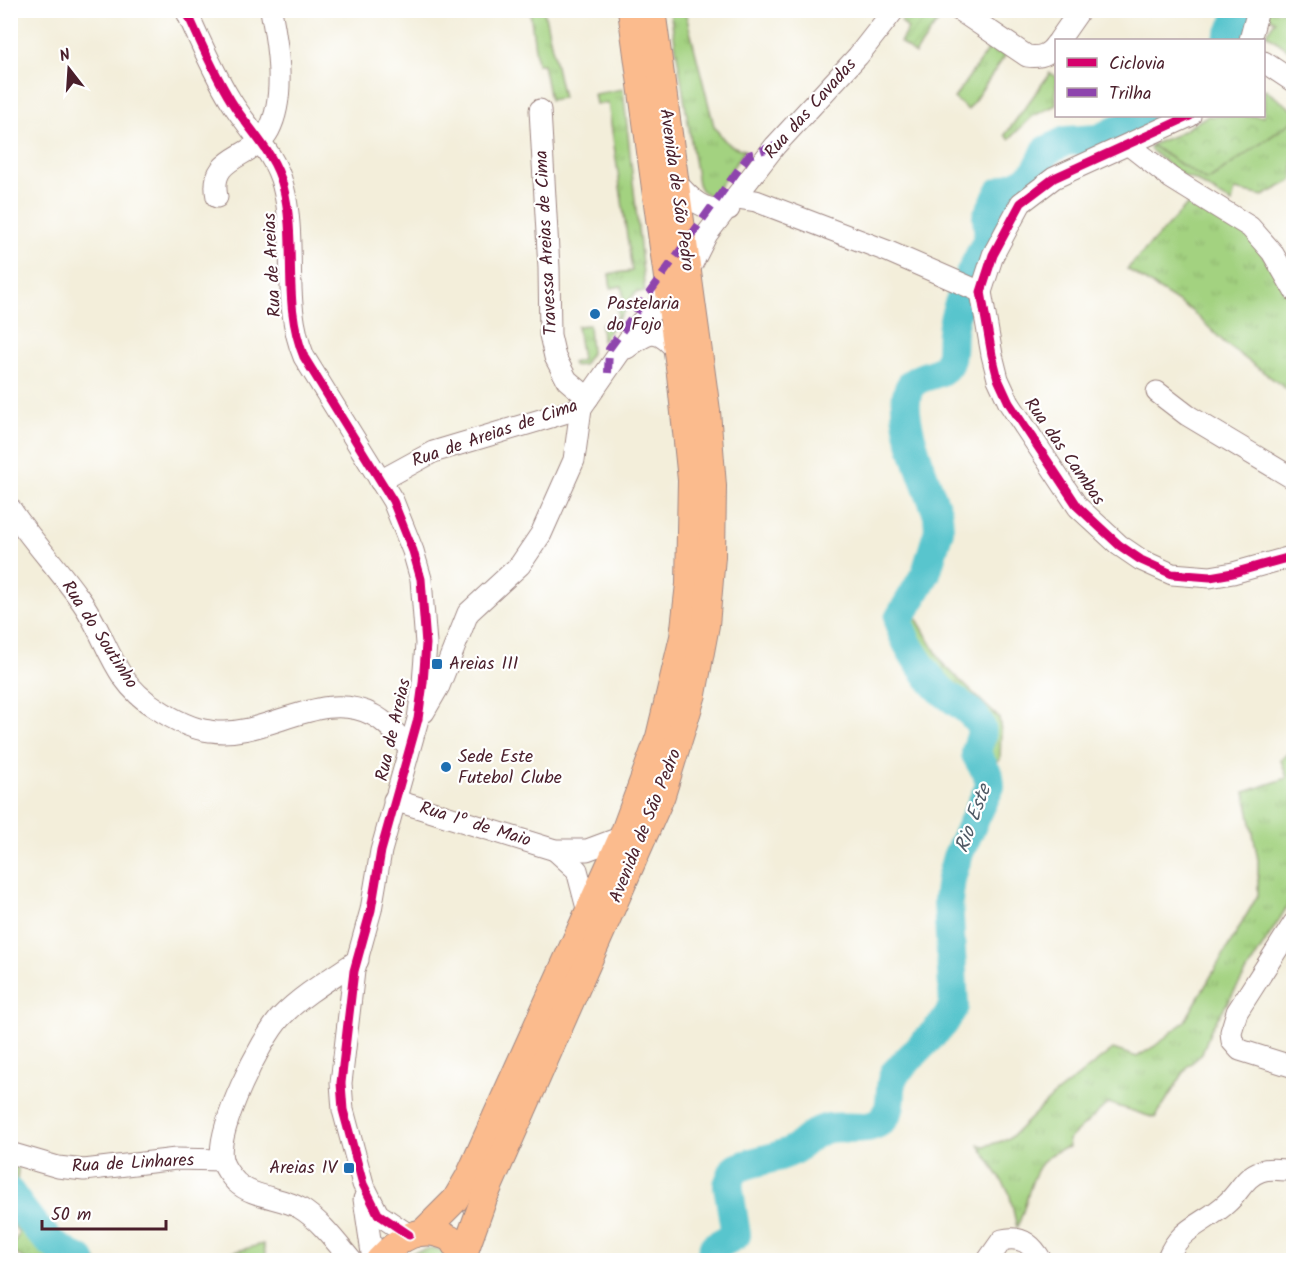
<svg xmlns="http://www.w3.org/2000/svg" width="1304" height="1271" font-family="Kalam,sans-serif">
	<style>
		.grass { fill: url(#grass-tufts); stroke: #767856; stroke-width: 1.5 }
		.park { fill: url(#park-crowns); stroke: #767856; stroke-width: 1.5 }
		.garden { fill: url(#garden-furrows); stroke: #767856; stroke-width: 1.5 }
		.pitch { fill: #a3d280; stroke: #767856; stroke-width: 1.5 }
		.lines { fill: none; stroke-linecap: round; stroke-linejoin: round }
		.river { stroke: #58c5cd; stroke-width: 30 }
		.minor-casing { stroke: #9e8682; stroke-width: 23 }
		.major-casing { stroke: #9e8682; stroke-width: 28 }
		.minor { stroke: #fff; stroke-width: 21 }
		.major { stroke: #fbbb8d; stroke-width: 26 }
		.quiet { stroke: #8e44ad; stroke-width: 8; stroke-dasharray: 15 8; stroke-linecap: butt }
		.cycleway-casing { stroke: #fff; stroke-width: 13 }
		.cycleway { stroke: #d6006c; stroke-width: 9 }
		.poi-dot { fill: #1f6fb2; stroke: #fff; stroke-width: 2 }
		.labels { text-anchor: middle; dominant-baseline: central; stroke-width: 4.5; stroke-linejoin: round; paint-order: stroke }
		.street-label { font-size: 18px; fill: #4a1f2b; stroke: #fff }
		.poi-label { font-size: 18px; fill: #4a1f2b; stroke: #fff; text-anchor: start }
		.water-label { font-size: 20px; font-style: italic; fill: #4f5964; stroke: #fff }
	</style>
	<defs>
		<pattern id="grass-tufts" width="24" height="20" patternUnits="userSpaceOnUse" patternTransform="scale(1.5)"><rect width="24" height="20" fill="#a3d280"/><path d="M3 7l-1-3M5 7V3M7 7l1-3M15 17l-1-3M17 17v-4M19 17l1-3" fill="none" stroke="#8eb46f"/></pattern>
		<pattern id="park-crowns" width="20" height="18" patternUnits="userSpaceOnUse" patternTransform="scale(1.5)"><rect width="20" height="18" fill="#a3d280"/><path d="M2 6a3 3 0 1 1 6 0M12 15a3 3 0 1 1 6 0" fill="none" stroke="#8eb46f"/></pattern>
		<pattern id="garden-furrows" width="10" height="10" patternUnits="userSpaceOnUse" patternTransform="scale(1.5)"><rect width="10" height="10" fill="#a3d280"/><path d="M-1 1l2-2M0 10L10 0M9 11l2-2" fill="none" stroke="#8eb46f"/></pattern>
	</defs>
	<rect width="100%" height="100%" fill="#fff"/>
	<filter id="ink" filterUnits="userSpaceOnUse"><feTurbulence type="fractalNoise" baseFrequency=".0167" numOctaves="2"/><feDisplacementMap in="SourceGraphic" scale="12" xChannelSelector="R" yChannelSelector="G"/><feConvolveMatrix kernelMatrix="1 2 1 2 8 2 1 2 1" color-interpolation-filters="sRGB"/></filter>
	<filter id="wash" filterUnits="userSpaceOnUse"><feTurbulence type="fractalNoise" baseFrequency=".008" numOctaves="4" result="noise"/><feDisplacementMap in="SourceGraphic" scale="24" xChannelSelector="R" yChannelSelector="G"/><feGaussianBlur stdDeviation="1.35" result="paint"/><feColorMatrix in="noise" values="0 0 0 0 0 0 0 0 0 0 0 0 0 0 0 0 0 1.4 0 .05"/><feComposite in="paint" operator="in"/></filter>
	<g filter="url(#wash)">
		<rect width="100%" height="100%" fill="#f3eeda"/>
		<g class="grass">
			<polygon points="530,11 544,11 563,98 550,100 543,64 537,64"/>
			<path d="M670 11H685L714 126C723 140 728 147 745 150L714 194 710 196 701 190 698 184Z"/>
			<polygon points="991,45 1005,56 968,110 954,98"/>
			<polygon points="1050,73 1056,77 1056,105 1033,116 1009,139 1005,135"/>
			<polygon points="623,89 645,292 637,292 628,301 628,306 602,341 601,324 614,321 618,315 617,305 624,304 622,286 611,288 609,274 632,271 608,103 596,104 594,94"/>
			<polygon points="1293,121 1293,180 1263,196 1235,190 1232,203 1195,180 1179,174 1150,149 1151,145 1207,181"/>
			<polygon points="1189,203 1198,204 1243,227 1293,299 1293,394 1227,345 1191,310 1127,269"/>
			<polygon points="589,325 591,353 583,365 574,366 572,363 582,360 577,326"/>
			<polygon points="911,609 943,664 999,718 1001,732 1000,760 987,766 981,751 987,738 988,727 981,716 935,677 906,632 904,622"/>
			<path d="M1293 749 1294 875 1287 907 1211 1029 1202 1054 1188 1066 1155 1118 1108 1103 1068 1140 1069 1147C1027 1157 1032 1197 1017 1227L1009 1192 979 1145 985 1146 1009 1139 1053 1096 1113 1049 1137 1057 1155 1046 1185 1021 1258 895V860L1245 792 1287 778 1281 760Z"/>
			<polygon points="10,1164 18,1167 17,1181 60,1244 97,1260 26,1260 11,1251 19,1233 11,1222"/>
			<polygon points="263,1244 267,1260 204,1260"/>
			<polygon points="432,1248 441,1250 448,1260 401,1260 414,1252"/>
		</g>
		<polygon class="park" points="1264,89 1293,110 1293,121 1207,181 1151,145 1176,135 1207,116 1264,116"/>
		<polygon class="garden" points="909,11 940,11 944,13 915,54 900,42 908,29 901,21"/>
		<polygon class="pitch" points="1259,11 1293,11 1293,53 1266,34 1275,21"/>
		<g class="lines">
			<g class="river">
				<polyline points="1228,40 1241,10"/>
				<path d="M969 277 989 237 987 217 1000 192C1027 181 1035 179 1046 151L1066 141 1098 139 1149 116"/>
				<path d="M10 1193C30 1222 48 1247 81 1260"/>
				<path d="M710 1260 714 1247 736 1235 728 1185 734 1170C753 1159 781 1160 798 1147 809 1139 814 1131 829 1128 847 1125 872 1134 885 1117 894 1105 888 1088 894 1074L944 1023 954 1006 948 901 951 879 957 857 990 786 989 777 976 754C976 745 984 736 981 728 976 711 953 701 941 690 927 677 900 638 899 619L926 573 939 530 938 515C929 487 890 407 913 383 924 372 945 378 950 359 952 351 951 340 952 332 953 319 957 308 962 296"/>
			</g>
		</g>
	</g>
	<g filter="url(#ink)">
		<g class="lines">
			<g class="minor-casing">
				<g id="minor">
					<path d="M186 10C200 41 213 72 231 101 248 129 275 153 283 186 298 243 281 302 304 357L393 501 413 551 421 579 426 644 423 683 418 719 381 851 371 910 354 971 341 1083 343 1110 363 1184 378 1214 409 1235"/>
					<path d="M959 10 1027 56C1040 58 1049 55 1056 44"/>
					<polyline points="1059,40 1080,10"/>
					<polyline points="1250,40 1258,10"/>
					<polyline points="1264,62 1294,82"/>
					<polyline points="540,110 549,268 550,335 555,357 567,380 588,398"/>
					<polyline points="1190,116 1054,178 1021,203 993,255 981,292 992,355 998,379 1009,403 1078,507 1119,545 1141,560 1172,574 1210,577 1233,573 1294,556"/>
					<polyline points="1129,145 1171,178 1250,227 1272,252 1294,290"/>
					<path d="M674 180C691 199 701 212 729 209"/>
					<path d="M217 197C208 154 253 160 269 130 286 97 278 46 271 10"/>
					<polyline points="737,198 756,201 887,251 981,292"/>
					<polyline points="688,272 707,234 775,146 858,56 894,10"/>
					<path d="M627 348C649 332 656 327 676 350"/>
					<polyline points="1157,392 1187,415 1294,479"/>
					<polyline points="380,481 433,452 581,408 641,322 662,302 667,286"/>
					<path d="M10 508C31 540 57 567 79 598 108 636 110 680 156 708 171 718 191 729 210 731 265 740 320 687 373 715 387 722 398 736 409 748"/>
					<polyline points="424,712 439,686 468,613 520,565 541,534 574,460 581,408"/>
					<polyline points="394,800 555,850 587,850 622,837"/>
					<polyline points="555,850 577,870 588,912"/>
					<polyline points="1294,923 1237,1012 1231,1032 1232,1041 1240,1050 1294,1067"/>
					<polyline points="10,1153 58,1167 84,1170 176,1159 222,1160"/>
					<polyline points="364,1199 373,1260"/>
					<path d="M351 1260C336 1242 320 1220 300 1208 281 1197 253 1198 236 1182 231 1177 223 1166 222 1159 215 1131 261 1038 281 1017 302 995 333 977 358 960"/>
					<path d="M988 1260 1002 1240C1021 1235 1032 1244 1041 1260"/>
					<path d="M1167 1260C1179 1227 1205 1224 1227 1203 1239 1193 1245 1176 1261 1171 1271 1167 1283 1171 1294 1170"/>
				</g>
			</g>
			<g class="major-casing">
				<g id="major">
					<polyline points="425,1230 455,1200 469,1176 622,837 659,737 683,637 689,584 691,480 680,374 631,10"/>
					<polyline points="463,1257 484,1198 662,795 693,694 706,625 712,556 713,486 707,411 652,10"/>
					<path d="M379 1260C399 1238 421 1223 451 1239L464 1260"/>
				</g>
			</g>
			<use href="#minor" class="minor"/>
			<use href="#major" class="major"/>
			<polyline class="quiet" points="608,373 609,349 749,155 775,146"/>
			<g class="cycleway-casing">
				<g id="cycleway">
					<path d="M186 10C200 41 213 72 231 101 248 129 275 153 283 186 298 243 281 302 304 357L393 501 413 551 421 579 426 644 423 683 418 719 381 851 371 910 354 971 341 1083 343 1110 363 1184 378 1214 409 1235"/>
					<polyline points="1190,116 1054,178 1021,203 993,255 981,292 992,355 998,379 1009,403 1078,507 1119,545 1141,560 1172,574 1210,577 1233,573 1294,556"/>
				</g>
			</g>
			<use href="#cycleway" class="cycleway"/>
		</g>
	</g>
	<g class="poi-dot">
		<circle cx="595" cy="314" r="6"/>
		<rect x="431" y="658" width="12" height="12" rx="3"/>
		<circle cx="446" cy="767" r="6"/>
		<rect x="343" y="1162" width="12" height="12" rx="3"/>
	</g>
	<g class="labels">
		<g class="street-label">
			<text transform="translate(811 109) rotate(-48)">Rua das Cavadas</text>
			<text transform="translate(676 190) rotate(82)">Avenida de São Pedro</text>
			<text transform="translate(547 243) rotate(-93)">Travessa Areias de Cima</text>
			<text transform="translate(273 265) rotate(-93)">Rua de Areias</text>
			<text transform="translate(495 434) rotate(-19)">Rua de Areias de Cima</text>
			<text transform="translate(1064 452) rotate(55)">Rua das Cambas</text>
			<text transform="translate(99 635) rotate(57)">Rua do Soutinho</text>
			<text transform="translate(394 730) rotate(-77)">Rua de Areias</text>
			<text transform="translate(475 825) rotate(17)">Rua 1º de Maio</text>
			<text transform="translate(646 826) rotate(-68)">Avenida de São Pedro</text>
			<text transform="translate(133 1164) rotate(-3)">Rua de Linhares</text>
		</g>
		<g class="poi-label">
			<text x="607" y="304">Pastelaria<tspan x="607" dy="21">do Fojo</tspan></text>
			<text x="449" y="664">Areias III</text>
			<text x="458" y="757">Sede Este<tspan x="458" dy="21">Futebol Clube</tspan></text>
			<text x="337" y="1168" text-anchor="end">Areias IV</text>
		</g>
		<g class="water-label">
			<text transform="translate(974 819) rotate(-70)">Rio Este</text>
		</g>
	</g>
	<rect width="1304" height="1271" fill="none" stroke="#fff" stroke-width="36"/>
	<rect x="1055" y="39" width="210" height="78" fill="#ffffff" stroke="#b7a5aa" stroke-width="1.5"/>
	<rect x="1067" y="58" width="30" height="9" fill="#d6006c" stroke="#b7a5aa" stroke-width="1.5"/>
	<text x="1109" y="69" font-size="18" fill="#4a1f2b">Ciclovia</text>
	<rect x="1067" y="88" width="30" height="9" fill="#8e44ad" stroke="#b7a5aa" stroke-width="1.5"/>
	<text x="1109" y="99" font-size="18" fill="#4a1f2b">Trilha</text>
	<g transform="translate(69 69) rotate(343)" stroke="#ffffff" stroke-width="4.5" paint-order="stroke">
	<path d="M0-4.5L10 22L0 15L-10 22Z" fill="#4a1f2b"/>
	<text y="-9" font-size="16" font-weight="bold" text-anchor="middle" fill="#4a1f2b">N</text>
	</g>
	<path d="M42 1220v9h124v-9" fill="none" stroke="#4a1f2b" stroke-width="3"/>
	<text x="51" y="1220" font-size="18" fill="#4a1f2b" stroke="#ffffff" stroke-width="4.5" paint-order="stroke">50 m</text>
</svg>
